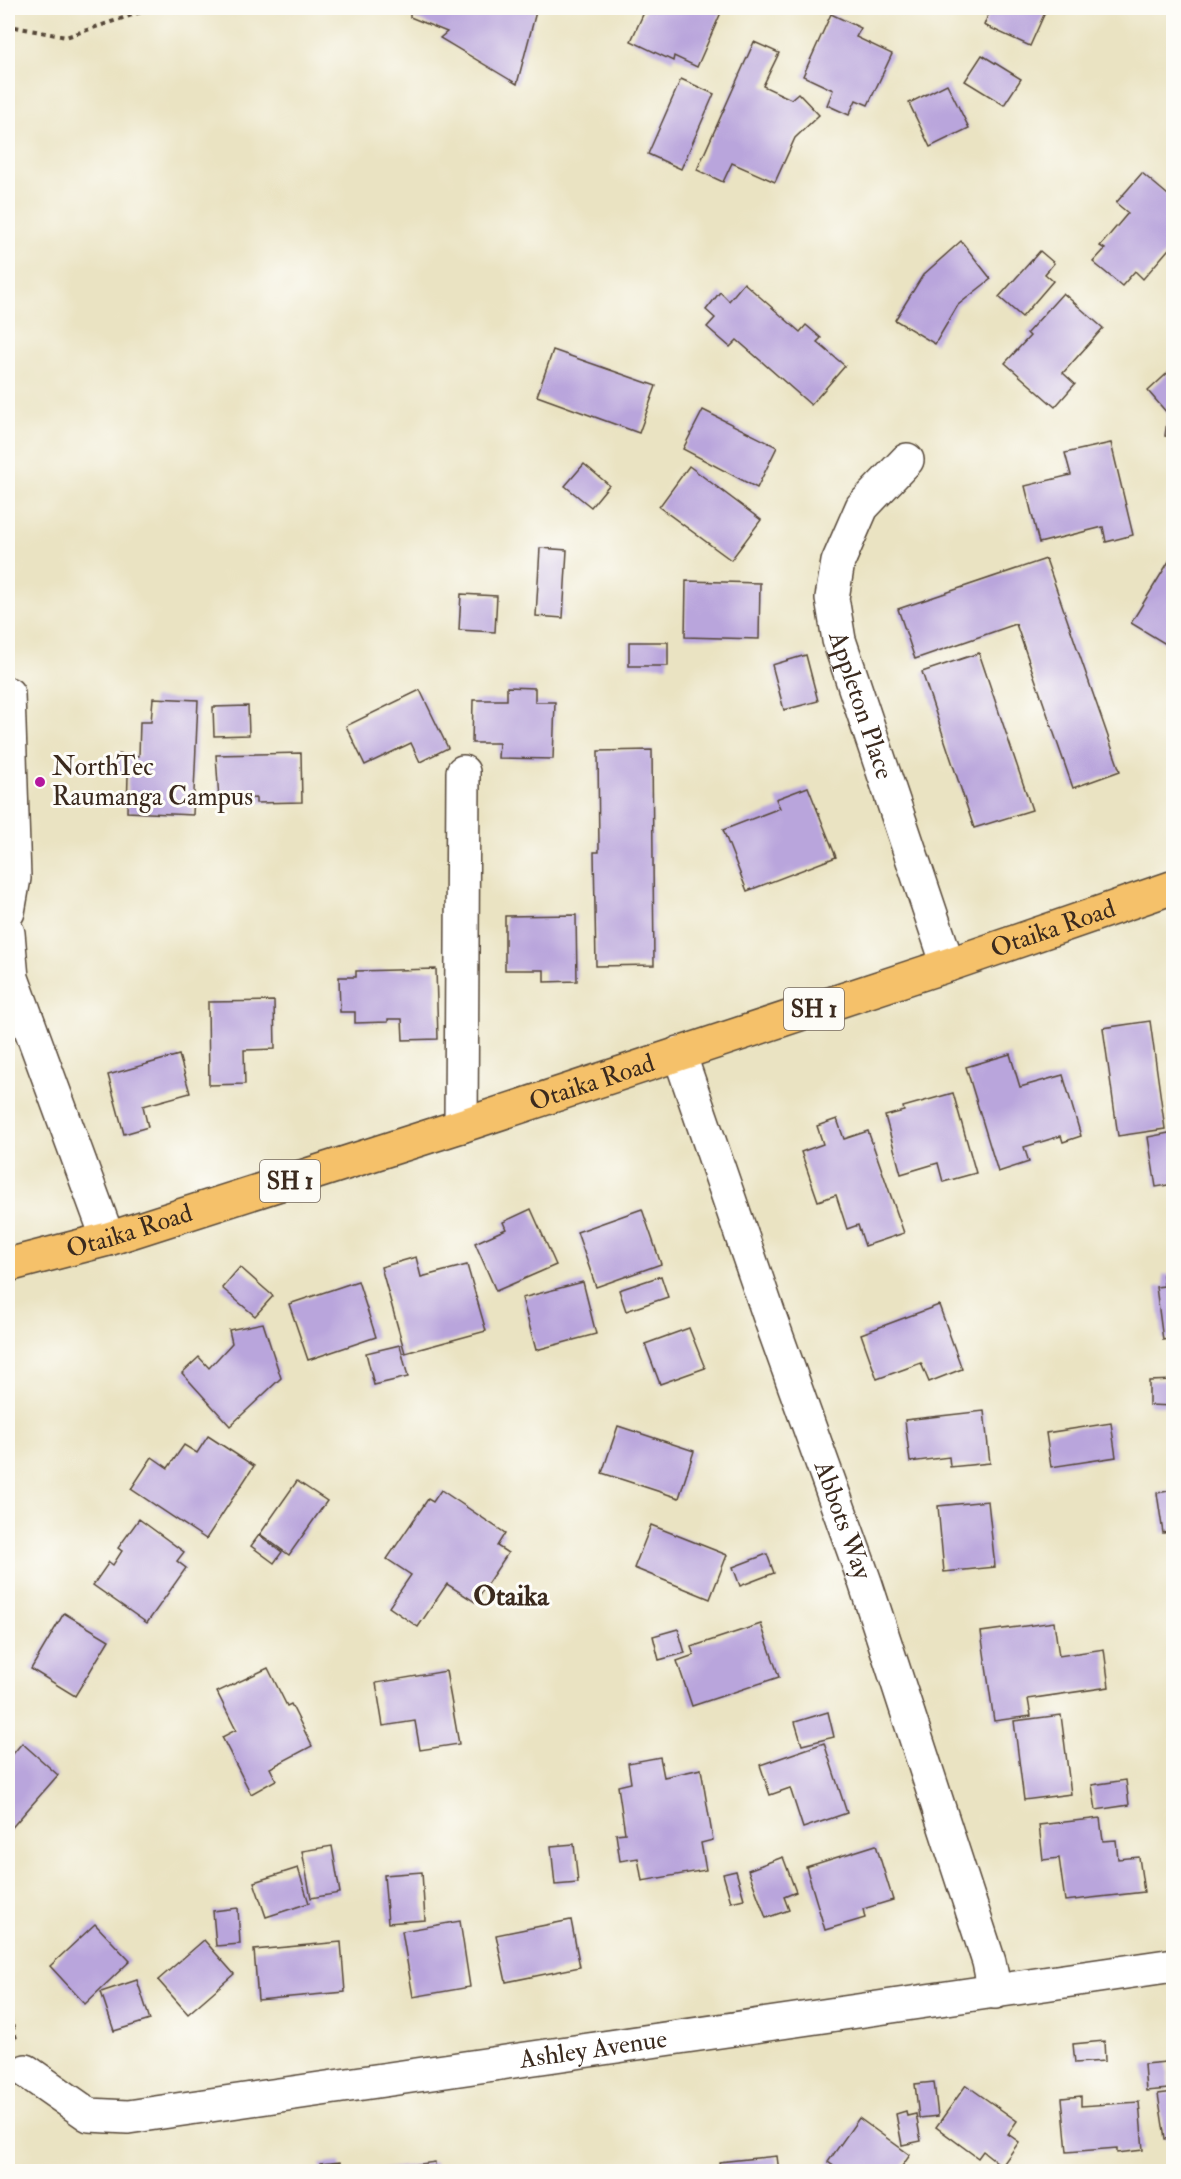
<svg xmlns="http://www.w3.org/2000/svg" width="1181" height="2179" font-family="'IM FELL Double Pica',serif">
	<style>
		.building { fill: #b9a5dc }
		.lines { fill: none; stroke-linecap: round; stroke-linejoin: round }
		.minor-casing { stroke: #554637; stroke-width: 36 }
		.highway-casing { stroke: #554637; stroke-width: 36 }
		.path { stroke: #554637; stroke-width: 4; stroke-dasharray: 4.5 4.5; stroke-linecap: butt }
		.minor { stroke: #fff; stroke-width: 33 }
		.highway { stroke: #f5c16b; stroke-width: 33 }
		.poi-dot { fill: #b5179e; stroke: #fdfcf7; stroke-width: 2 }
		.labels { text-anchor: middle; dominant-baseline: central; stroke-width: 6; stroke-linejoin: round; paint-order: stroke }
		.shield { fill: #fdfcf7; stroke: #75695f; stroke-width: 1.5 }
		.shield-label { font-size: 24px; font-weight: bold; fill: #3b2a1e }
		.street-label { font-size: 26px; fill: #3b2a1e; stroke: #fdfcf7 }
		.poi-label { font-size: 26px; fill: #3b2a1e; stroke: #fdfcf7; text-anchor: start }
		.quarter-label { font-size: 28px; font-weight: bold; fill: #3b2a1e; stroke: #fdfcf7 }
	</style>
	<rect width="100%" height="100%" fill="#fdfcf7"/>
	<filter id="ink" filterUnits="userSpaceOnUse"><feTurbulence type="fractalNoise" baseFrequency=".0167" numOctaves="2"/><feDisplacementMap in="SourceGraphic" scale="12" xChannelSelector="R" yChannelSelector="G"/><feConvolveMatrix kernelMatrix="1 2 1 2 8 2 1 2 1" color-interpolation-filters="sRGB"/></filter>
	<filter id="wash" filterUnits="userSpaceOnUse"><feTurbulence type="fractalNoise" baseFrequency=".008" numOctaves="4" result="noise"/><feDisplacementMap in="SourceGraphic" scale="24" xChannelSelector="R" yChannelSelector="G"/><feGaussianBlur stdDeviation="1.35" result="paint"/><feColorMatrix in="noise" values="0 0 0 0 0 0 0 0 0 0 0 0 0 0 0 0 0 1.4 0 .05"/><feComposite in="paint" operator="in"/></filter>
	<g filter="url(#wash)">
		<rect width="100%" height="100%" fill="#eae3c2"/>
		<g id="blocks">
			<g class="building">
				<polygon points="400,8 537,8 517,84 440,38 447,32 410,17 410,13"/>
				<polygon points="646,8 723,8 697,67 674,56 673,61 631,41"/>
				<polygon points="991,8 1047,8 1030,46 984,25"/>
				<polygon points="831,14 861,28 856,37 892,54 868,105 856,100 849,115 827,105 833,90 803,76"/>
				<polygon points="754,42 779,53 763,86 791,99 798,93 819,115 795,138 775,182 732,163 723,182 697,170"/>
				<polygon points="982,55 1021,79 1004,105 965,81"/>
				<polygon points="681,79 714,94 681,169 648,154"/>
				<polygon points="947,84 969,128 930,147 909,103"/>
				<polygon points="1142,173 1174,200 1174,243 1143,279 1135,271 1122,286 1093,262 1105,249 1100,246 1128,213 1116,203"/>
				<polygon points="961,241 991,279 958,305 935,344 895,320 923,275"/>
				<polygon points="1040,251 1054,263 1045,274 1053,281 1022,317 999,297"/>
				<polygon points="744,283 800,332 806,325 821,338 817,342 845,366 811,405 737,340 730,347 707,327 715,318 706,310 720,292 729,301"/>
				<polygon points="1063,293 1103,328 1063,373 1075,384 1055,407 1005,363 1030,336 1027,333"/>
				<polygon points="553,350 656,386 639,433 537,396"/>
				<polygon points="1174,367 1174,437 1165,436 1168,414 1148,391"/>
				<polygon points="703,410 777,447 757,488 683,449"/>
				<polygon points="1111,443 1133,535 1106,542 1103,527 1039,543 1025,486 1071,475 1065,453"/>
				<polygon points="584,464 609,485 591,507 565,486"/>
				<polygon points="689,466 761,520 731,560 659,507"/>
				<polygon points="540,548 567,550 563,618 536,616"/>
				<polygon points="1174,553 1174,649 1131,623"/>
				<polygon points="1046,559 1120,771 1073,788 1016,624 915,659 898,609"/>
				<polygon points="686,581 760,583 759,639 685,637"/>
				<polygon points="461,594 497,596 495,632 459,630"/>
				<rect x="629" y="642" width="39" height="24"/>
				<polygon points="979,653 1032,810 974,828 922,672"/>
				<polygon points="806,655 818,701 784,710 772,665"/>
				<polygon points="507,687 535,688 535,702 555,702 553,759 498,758 499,743 472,743 473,700 507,700"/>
				<polygon points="420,690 448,748 420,762 411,743 365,765 346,726"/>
				<polygon points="153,698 198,700 193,815 127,812 128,775 115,774 116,754 139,756 140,722 151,722"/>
				<polygon points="248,706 249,735 214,736 213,707"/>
				<polygon points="652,750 654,965 596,966 594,852 599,852 598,751"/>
				<polygon points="301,753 302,802 256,803 256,798 219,800 216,755"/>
				<polygon points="808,787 836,857 747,891 723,830 780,808 776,799"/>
				<polygon points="576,915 577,981 544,982 544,970 505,970 505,916"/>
				<polygon points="436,969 438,1039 403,1040 402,1019 388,1019 388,1022 355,1023 355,1012 340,1012 339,977 356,977 356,971"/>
				<polygon points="274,1001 275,1049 244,1050 245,1084 209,1085 208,1002"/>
				<polygon points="1150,1021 1165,1129 1118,1136 1103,1028"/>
				<polygon points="1010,1054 1020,1087 1063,1075 1081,1136 1063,1142 1061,1136 1024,1147 1029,1162 998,1172 966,1067"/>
				<polygon points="179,1055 190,1093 143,1106 148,1127 124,1134 108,1075"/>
				<polygon points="953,1093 976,1173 943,1182 938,1163 901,1174 885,1116 904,1111 903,1107"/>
				<polygon points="837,1119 844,1139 868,1131 904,1233 865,1246 858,1225 847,1229 836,1195 818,1201 801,1152 823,1144 817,1126"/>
				<polygon points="1174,1132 1174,1184 1156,1187 1148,1137"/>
				<polygon points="531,1209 556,1265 496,1291 475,1243 506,1229 503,1222"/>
				<polygon points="642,1209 661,1264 596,1287 577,1232"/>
				<polygon points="416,1257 421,1277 467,1265 486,1331 405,1353 381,1267"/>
				<polygon points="240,1267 273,1296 255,1316 222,1288"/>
				<polygon points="1174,1274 1174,1338 1163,1340 1156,1287 1164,1286 1163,1275"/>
				<polygon points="661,1276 668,1297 626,1311 619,1290"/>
				<polygon points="358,1281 376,1337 308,1360 289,1304"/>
				<polygon points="583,1282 596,1334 536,1350 522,1298"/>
				<polygon points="939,1305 962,1369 929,1382 921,1363 877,1379 861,1334"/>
				<polygon points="263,1323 281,1378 230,1426 182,1373 199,1357 209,1368 232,1343 229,1330"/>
				<polygon points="689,1328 705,1368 660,1384 645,1344"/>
				<polygon points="400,1345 408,1377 374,1385 366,1353"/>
				<polygon points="1174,1380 1174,1406 1149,1405 1149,1381"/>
				<polygon points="984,1411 990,1463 950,1467 949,1457 910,1462 905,1420"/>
				<polygon points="1111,1423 1116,1457 1051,1467 1046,1433"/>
				<polygon points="618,1426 694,1451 679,1498 602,1473"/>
				<polygon points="208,1436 254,1466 206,1539 131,1489 152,1457 168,1468 184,1445 197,1453"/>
				<polygon points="297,1481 327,1501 289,1555 260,1534"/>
				<polygon points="441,1490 505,1533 497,1546 508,1553 475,1602 447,1584 418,1627 389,1607 411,1575 387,1559 428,1499 433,1502"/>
				<polygon points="1174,1490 1174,1531 1163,1533 1157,1493"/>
				<polygon points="988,1501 995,1567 944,1572 938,1506"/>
				<polygon points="139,1519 184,1552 177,1561 186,1568 147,1623 93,1585 109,1562 113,1565 122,1551 118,1548"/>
				<polygon points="651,1525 727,1555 710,1599 634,1568"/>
				<polygon points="259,1535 282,1552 274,1563 251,1546"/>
				<polygon points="767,1554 774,1573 740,1586 733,1567"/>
				<polygon points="64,1613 109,1640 75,1696 31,1669"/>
				<polygon points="1054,1622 1059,1656 1104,1649 1109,1687 1028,1699 1031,1716 994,1721 981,1632"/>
				<polygon points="761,1624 779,1677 692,1706 677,1661 694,1655 691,1647"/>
				<polygon points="678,1629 685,1653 659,1660 653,1636"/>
				<polygon points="268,1668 287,1706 291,1704 312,1746 270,1768 276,1780 251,1794 222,1737 236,1730 217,1692"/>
				<polygon points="446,1671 459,1744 420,1750 415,1721 383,1726 376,1683"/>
				<polygon points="828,1712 834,1737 802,1745 795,1722"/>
				<polygon points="1061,1715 1071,1794 1024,1800 1014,1721"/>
				<polygon points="22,1743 58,1775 8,1832 8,1760"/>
				<polygon points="824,1743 847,1813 803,1828 790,1788 770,1795 760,1765"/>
				<polygon points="660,1757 664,1777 701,1769 713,1840 701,1843 706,1870 642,1881 638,1858 620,1861 616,1834 625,1833 618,1786 631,1783 628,1763"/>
				<polygon points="1126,1780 1129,1805 1096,1810 1092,1785"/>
				<polygon points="1100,1818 1103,1841 1116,1840 1118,1859 1139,1857 1144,1892 1065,1901 1059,1858 1043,1860 1039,1825"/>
				<polygon points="574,1844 578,1883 555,1885 551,1846"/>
				<polygon points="876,1845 893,1900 863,1909 865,1918 825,1930 806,1867"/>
				<polygon points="332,1846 340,1893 311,1898 302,1851"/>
				<polygon points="783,1857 796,1892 784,1897 789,1910 766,1918 748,1870"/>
				<polygon points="298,1868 309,1903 266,1917 254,1882"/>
				<polygon points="736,1871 744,1899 731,1902 723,1874"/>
				<polygon points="422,1872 425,1920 388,1923 384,1875"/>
				<polygon points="238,1908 240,1944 216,1946 213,1911"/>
				<polygon points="571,1920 580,1967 506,1982 496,1935"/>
				<polygon points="460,1921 470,1987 413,1997 402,1931"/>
				<polygon points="95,1924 130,1961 85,2004 50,1966"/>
				<polygon points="204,1940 234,1974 188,2014 158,1980"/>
				<polygon points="341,1942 345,1992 258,2000 254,1950"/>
				<polygon points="137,1980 150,2020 114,2031 101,1992"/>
				<polygon points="1104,2041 1105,2061 1075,2063 1073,2044"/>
				<polygon points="1166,2062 1169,2089 1146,2091 1144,2064"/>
				<polygon points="934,2082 938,2116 919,2118 915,2084"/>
				<polygon points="966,2085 1017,2121 1008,2134 1019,2142 1002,2166 983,2151 978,2158 936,2127"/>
				<polygon points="1174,2092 1174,2138 1165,2139 1158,2094"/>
				<polygon points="1081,2096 1081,2106 1139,2102 1143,2150 1117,2153 1117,2148 1067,2152 1062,2098"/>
				<polygon points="906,2111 907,2116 916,2114 921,2141 902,2145 896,2114"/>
				<polygon points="859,2118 910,2155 898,2172 842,2172 828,2162"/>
				<polygon points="777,2156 779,2172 720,2172 719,2162"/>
				<polygon points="340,2162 341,2172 321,2172 320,2164"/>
				<polygon points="435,2162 436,2172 376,2172 376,2170"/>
			</g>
		</g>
	</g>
	<g filter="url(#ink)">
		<use href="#blocks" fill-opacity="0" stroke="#554637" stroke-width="1.5"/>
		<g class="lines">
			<g class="minor-casing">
				<g id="minor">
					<path id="s1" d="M907 460 862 507 838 562 832 598 839 640 948 965"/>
					<polyline points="8,694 14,878 8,912"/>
					<polyline points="8,933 12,978 108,1239"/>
					<path id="s2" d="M679 1053 769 1315 865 1582 989 1962 995 1992"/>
					<polyline points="461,1126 463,772"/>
					<path id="s3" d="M26 2071 89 2115 128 2117 1174 1965"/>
				</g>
			</g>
			<g class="highway-casing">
				<g id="highway">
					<path id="s4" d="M8 1265 108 1239 461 1126 948 965 1174 887"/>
				</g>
			</g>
			<g class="path">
				<polyline points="8,21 15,27 66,37 147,10 171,8"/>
				<polyline points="8,2008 16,2039"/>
			</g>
			<use href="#minor" class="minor"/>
			<use href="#highway" class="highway"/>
		</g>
	</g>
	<circle class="poi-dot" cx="40" cy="782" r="6"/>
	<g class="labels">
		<g class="shield">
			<rect x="784" y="988" width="60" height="42" rx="4.5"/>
			<rect x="260" y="1160" width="60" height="42" rx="4.5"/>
		</g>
		<g class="shield-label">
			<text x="814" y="1009">SH 1</text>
			<text x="290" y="1181">SH 1</text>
		</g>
		<g class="street-label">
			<text stroke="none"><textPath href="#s1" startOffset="273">Appleton Place</textPath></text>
			<text stroke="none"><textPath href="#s4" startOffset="1098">Otaika Road</textPath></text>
			<text stroke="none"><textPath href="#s4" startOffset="612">Otaika Road</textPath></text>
			<text stroke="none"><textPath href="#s4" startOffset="126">Otaika Road</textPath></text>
			<text stroke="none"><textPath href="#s2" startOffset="495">Abbots Way</textPath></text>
			<text stroke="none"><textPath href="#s3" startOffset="586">Ashley Avenue</textPath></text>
		</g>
		<g class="poi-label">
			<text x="52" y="767">NorthTec<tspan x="52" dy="30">Raumanga Campus</tspan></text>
		</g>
		<g class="quarter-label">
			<text x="511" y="1596">Otaika</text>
		</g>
	</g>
	<rect width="1181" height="2179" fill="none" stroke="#fdfcf7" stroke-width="30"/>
</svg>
